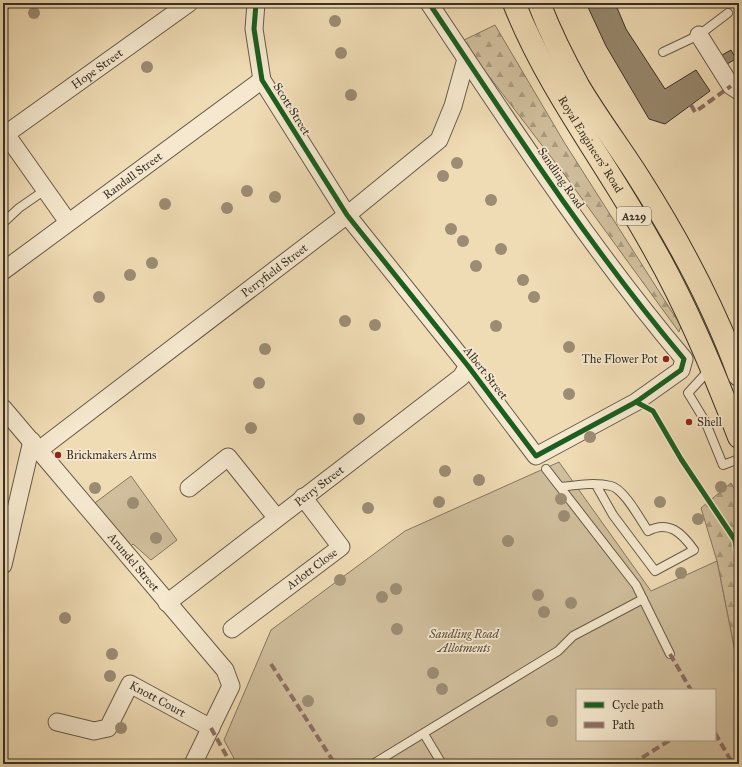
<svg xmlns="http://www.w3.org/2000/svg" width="742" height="767" font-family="'IM FELL Great Primer',serif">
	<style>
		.forest { fill: url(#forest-firs); stroke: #857762 }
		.green { fill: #d0be9c; stroke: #857762; fill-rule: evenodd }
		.building { fill: #988970; stroke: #3a3027 }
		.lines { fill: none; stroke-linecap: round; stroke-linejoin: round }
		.service-casing { stroke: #675b4a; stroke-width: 10 }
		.minor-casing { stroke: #675b4a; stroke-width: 19 }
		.trunk-casing { stroke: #3a3027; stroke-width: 24 }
		.service { stroke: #f5e8ce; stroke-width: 8 }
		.minor { stroke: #f5e8ce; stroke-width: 17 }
		.trunk { stroke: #efdbb4; stroke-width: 22 }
		.quiet { stroke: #8d6e63; stroke-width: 4; stroke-dasharray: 8 4; stroke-linecap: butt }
		.cycleway-casing { stroke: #f5e8ce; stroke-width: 8 }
		.cycleway { stroke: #1b5e20; stroke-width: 5 }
		.tree { fill: #9c8c73 }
		.poi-dot { fill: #8f2418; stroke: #f5e8ce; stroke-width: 1.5 }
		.labels { text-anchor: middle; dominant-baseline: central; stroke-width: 3.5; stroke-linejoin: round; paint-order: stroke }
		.shield { fill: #f5e8ce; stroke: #726759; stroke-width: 1 }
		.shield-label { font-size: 11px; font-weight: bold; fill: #3a3027 }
		.street-label { font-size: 12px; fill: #3a3027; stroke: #f5e8ce }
		.poi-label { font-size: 12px; fill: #3a3027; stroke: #f5e8ce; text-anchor: start }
		.park-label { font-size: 12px; font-style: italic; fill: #584c3e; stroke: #f5e8ce }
	</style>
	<defs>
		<pattern id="forest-firs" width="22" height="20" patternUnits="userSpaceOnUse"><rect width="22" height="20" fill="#d0be9c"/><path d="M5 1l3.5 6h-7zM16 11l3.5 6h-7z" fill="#aa9b7f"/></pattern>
	</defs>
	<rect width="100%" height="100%" fill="#efdbb4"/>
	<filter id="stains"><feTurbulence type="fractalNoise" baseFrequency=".005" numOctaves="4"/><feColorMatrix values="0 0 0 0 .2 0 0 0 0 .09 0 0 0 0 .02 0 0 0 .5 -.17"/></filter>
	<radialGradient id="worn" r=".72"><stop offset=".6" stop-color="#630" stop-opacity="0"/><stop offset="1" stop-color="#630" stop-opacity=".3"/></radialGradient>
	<g class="forest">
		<polygon points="495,25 564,142 681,326 679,332 564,174 462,41"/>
		<polygon points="731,483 739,497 739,672 717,561 701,508"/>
	</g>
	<g class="green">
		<path d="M559 462 651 591 717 561 739 672V764H237L224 740 271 630 405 531ZM577 690H715V740H577Z"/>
		<polygon points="131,476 177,540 151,560 133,544 130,547 92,505"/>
	</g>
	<g class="building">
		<polygon points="586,3 615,3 626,29 665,89 696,70 710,91 665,124 649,119 606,46"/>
		<polygon points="731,50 736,59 739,58 739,72 734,60 727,64 722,55"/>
	</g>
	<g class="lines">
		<g class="service-casing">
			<g id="service">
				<polyline points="3,7 8,3"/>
				<polyline points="663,52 699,35 728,13"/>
				<polyline points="3,223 19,208 45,190"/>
				<polyline points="710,369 688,393 705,421 723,465 739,459"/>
				<polyline points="546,469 636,585 670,654"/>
				<path d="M561 487C577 485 595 482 611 486 624 489 640 519 648 531 669 520 682 533 694 550L655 571 613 515 596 485"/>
				<polyline points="424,734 442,764"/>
				<polyline points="373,764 558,651 573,636 643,599"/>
			</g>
		</g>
		<g class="minor-casing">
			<g id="minor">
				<path d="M256 3 254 29 262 80 347 215 468 366 536 456 636 402 681 370 684 359C591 249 509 123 429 3"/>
				<polyline points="699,35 731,86 739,91"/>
				<polyline points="3,130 68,222"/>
				<path id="s1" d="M6 134 189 3"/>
				<path id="s2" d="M3 271 262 80"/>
				<path id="s3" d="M3 408 225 670 231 686 193 764"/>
				<path id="s4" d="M39 450 347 215 439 140 453 106 466 59"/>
				<polyline points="189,488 228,457 276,517"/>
				<polyline points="3,565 32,441"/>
				<path id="s5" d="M167 603 461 377 468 366"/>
				<path id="s6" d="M232 629 341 547 303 497"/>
				<path id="s7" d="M57 722 94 731 108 728 130 684 211 728"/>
			</g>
		</g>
		<g class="trunk-casing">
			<g id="trunk">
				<path id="s8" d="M514 3C548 89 605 161 650 242 686 304 713 370 739 437"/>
				<path d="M539 3C550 32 564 60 579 87 598 119 620 148 639 178 679 241 714 306 739 375"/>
			</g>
		</g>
		<use href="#service" class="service"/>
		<use href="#minor" class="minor"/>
		<use href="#trunk" class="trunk"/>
		<g class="quiet">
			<polyline points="691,105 695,112 731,86"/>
			<polyline points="670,654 691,690"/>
			<polyline points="271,664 335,764"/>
			<polyline points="211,728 231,764"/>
			<polyline points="715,733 733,764"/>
			<polyline points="632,764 670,740"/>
		</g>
		<g class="cycleway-casing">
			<g id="cycleway">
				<path d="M256 3 254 29 262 80 347 215 468 366 536 456 636 402 681 370 684 359C591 249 509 123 429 3"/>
				<polyline points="636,402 653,411 681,459 735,540 739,563"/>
			</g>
		</g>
		<use href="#cycleway" class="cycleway"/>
	</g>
	<g class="tree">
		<circle cx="34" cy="13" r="6"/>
		<circle cx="335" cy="21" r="6"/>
		<circle cx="341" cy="53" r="6"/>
		<circle cx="147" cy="67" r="6"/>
		<circle cx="351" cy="95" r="6"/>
		<circle cx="457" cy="163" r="6"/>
		<circle cx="443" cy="176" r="6"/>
		<circle cx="247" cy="191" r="6"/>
		<circle cx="275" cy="197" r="6"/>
		<circle cx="491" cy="200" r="6"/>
		<circle cx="165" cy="204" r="6"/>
		<circle cx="227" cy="208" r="6"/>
		<circle cx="451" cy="229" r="6"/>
		<circle cx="463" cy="241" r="6"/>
		<circle cx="501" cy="249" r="6"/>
		<circle cx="152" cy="263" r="6"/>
		<circle cx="476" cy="266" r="6"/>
		<circle cx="130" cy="275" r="6"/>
		<circle cx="523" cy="280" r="6"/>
		<circle cx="99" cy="297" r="6"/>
		<circle cx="534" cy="297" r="6"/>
		<circle cx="345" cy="321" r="6"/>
		<circle cx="375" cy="325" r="6"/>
		<circle cx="496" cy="326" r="6"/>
		<circle cx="569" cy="347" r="6"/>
		<circle cx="265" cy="349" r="6"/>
		<circle cx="259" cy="383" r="6"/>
		<circle cx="569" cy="394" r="6"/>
		<circle cx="359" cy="419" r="6"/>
		<circle cx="251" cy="428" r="6"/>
		<circle cx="590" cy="437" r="6"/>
		<circle cx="445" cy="471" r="6"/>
		<circle cx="479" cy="480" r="6"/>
		<circle cx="721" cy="487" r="6"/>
		<circle cx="95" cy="488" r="6"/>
		<circle cx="561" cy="499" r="6"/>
		<circle cx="439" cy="502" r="6"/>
		<circle cx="660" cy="502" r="6"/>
		<circle cx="133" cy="503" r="6"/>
		<circle cx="368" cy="508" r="6"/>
		<circle cx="564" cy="516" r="6"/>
		<circle cx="698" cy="519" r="6"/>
		<circle cx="156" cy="538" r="6"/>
		<circle cx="508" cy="541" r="6"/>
		<circle cx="681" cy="573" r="6"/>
		<circle cx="340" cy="580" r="6"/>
		<circle cx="396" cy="589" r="6"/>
		<circle cx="538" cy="595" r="6"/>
		<circle cx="382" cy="597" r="6"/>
		<circle cx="571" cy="603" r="6"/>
		<circle cx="544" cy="612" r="6"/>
		<circle cx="65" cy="618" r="6"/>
		<circle cx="397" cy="629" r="6"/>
		<circle cx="112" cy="654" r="6"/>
		<circle cx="433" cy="673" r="6"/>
		<circle cx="110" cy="676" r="6"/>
		<circle cx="442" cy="689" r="6"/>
		<circle cx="308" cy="701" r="6"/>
		<circle cx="552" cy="721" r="6"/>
		<circle cx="121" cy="728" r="6"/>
	</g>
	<g class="poi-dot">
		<circle cx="666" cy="359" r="4"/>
		<circle cx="689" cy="422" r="4"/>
		<circle cx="58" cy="455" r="4"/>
	</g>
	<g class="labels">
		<rect class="shield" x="617" y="207" width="34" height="18" rx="3"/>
		<g class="shield-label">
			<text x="634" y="216">A229</text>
		</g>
		<g class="street-label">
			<text stroke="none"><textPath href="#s1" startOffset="112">Hope Street</textPath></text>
			<text transform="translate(292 109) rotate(58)">Scott Street</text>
			<text stroke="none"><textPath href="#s8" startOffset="161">Royal Engineers' Road</textPath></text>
			<text stroke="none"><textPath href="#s2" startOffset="161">Randall Street</textPath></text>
			<text transform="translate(561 178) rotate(55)">Sandling Road</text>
			<text stroke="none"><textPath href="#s4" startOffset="296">Perryfield Street</textPath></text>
			<text transform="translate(486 373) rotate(52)">Albert Street</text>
			<text stroke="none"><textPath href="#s5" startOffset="192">Perry Street</textPath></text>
			<text stroke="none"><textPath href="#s3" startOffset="202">Arundel Street</textPath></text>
			<text stroke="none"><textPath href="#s6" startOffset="100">Arlott Close</textPath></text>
			<text stroke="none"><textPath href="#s7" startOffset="133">Knott Court</textPath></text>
		</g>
		<g class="poi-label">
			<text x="658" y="359" text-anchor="end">The Flower Pot</text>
			<text x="697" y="422">Shell</text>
			<text x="66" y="455">Brickmakers Arms</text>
		</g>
		<g class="park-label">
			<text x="464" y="634">Sandling Road<tspan x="464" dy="14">Allotments</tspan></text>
		</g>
	</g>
	<rect width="742" height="767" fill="none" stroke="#efdbb4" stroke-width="16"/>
	<rect x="4" y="4" width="734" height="759" fill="none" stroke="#3a3027" stroke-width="2"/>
	<rect x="8" y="8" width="726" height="751" fill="none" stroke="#3a3027"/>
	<rect x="576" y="689" width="140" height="52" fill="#f5e8ce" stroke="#aa9e8b"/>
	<rect x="584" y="702" width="20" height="6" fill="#1b5e20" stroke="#aa9e8b"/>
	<text x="612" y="709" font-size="12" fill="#3a3027">Cycle path</text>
	<rect x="584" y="722" width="20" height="6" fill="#8d6e63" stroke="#aa9e8b"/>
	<text x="612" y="729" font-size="12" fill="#3a3027">Path</text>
	<rect width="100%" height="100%" filter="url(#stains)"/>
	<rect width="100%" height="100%" fill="url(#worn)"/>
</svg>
